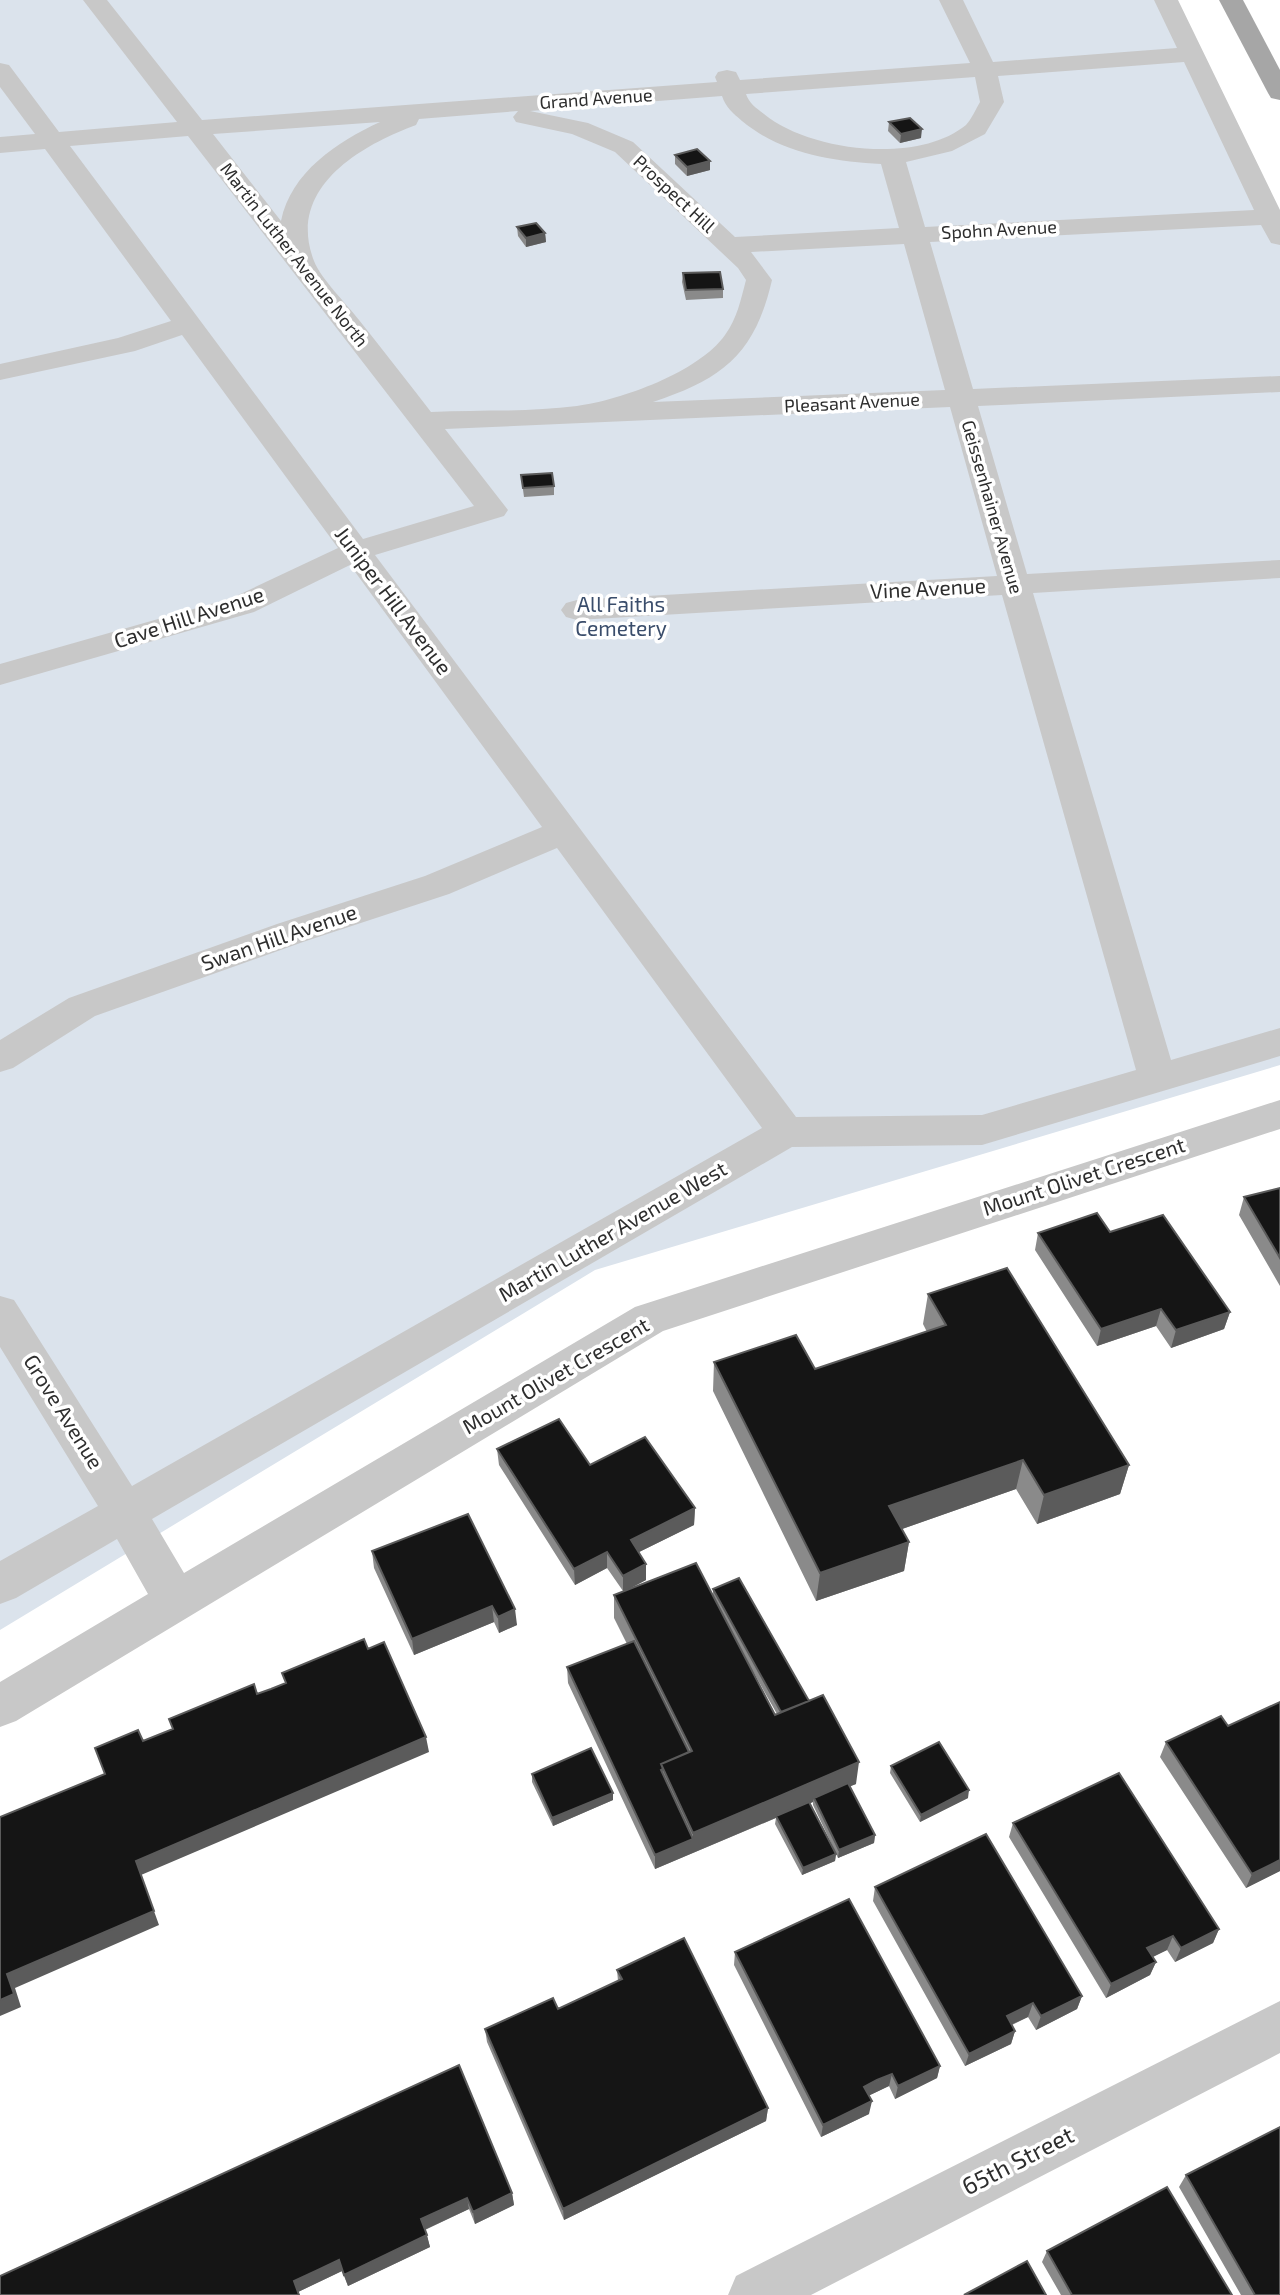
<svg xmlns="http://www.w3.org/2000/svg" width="1280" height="2295" viewBox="0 0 1280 2295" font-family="'Exo 2',sans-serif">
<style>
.green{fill:#dbe3ec}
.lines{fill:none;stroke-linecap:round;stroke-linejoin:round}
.minor{fill:#c8c8c8;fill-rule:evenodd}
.major{fill:#a6a6a6;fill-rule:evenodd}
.wall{fill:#8a8a8a;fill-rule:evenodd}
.shaded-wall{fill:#5b5b5b}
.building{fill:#151515;stroke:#5b5b5b;stroke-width:2}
.labels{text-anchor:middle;stroke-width:7;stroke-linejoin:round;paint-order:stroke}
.far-street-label{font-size:18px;fill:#2e2e2e;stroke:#fff}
.street-label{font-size:21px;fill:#2e2e2e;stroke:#fff}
.park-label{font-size:21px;fill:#3a4d6b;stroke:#fff}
.near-street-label{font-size:24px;fill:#2e2e2e;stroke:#fff}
</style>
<rect width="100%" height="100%" fill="#fff"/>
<path class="green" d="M0,0H1176L1280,214V1065L595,1270L0,1630Z"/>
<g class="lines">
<path class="minor" d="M83,0H107L202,120L717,82L715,77L718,72L727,70L736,72L740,80L970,63L939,0H963L993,62L1177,48L1154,0H1178L1280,210V245L1271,243L1261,225L930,242L973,389L1280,376V392L978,406L1027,574L1280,560V578L1033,593L1171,1060L1280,1028V1056L982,1145L792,1147L152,1519L184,1573L635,1307L1280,1100V1129L663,1331L16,1721L0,1727V1682L148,1594L117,1539L16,1598L0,1604V1561L98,1506L0,1347V1296L14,1300L132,1486L762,1128L557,848L449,894L303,942L95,1016L13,1068L0,1072V1040L69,998L277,924L425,876L542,827L350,565L254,612L0,685V664L232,598L338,548L182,335L135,351L0,380V364L118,338L171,321L45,149L0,153V137L35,134L0,87V63L9,65L59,132L177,122ZM1184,62L1254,210L925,227L906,162L952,151L985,134L1004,102L998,76ZM975,77L980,102C976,109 971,120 966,125C917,165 809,151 764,114C756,108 749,103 746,94ZM722,96C726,108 733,113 742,121C782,154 832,161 881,164L899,228L735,237L633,142L588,123L530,111ZM518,111L513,117L516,122L572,134L615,152L738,268L746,280C741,299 737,319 725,335C699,372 621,400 577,406C529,412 479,410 431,412C407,381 383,350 359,320C346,303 321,279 314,261C286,189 359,146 416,125L419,119ZM380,122C337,142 291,172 281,221L213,134ZM188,136L474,506L363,539L70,146ZM904,244L945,390L653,402C723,379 755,354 772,280L751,252ZM950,407L997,576L577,600L566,603L561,610L566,617L577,620L1002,595L1136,1070L982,1115L796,1117L375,555L504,516L508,510L445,429Z
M1280,2001V2053L811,2295H728L736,2276Z"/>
<path class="major" d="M1219,0H1243L1280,70V100L1271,98L1268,93Z"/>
</g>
<path class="wall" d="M889,122L921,138L900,143L888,131Z
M675,155L710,170L687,176L675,164Z
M517,227L545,233L546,242L526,247L518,236Z
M683,273L723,289V298L686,300L682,282Z
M521,475L554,486V495L524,497Z
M1280,1188V1286L1239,1215L1244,1197Z
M1110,1232L1230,1312L1224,1329L1171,1348L1156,1326L1097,1346L1035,1250L1038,1233Z
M928,1294L1129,1465L1120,1494L1037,1524L1016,1489L902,1529L909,1542L904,1571L816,1601L713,1391L714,1362L815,1369L927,1332L923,1324Z
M497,1449L590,1465L695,1508L694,1525L639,1552L646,1580L631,1588L713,1596V1589L856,1784L850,1786L875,1835L874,1843L838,1858L836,1854L835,1861L802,1875L775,1824L776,1818L655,1869L568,1683L567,1667L627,1644L614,1618V1595L623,1591L607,1568L575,1585L499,1465ZM733,1633L746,1659L777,1714L775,1715ZM813,1802V1805L834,1849L810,1803Z
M468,1514L517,1625L499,1633L494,1622L414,1655L374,1568L372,1551Z
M1280,1702V1871L1246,1888L1160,1757L1166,1742L1228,1726Z
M891,1766L968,1798L920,1822L890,1773Z
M532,1774L613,1800L553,1826L532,1782Z
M1013,1823L1219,1929L1213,1943L1175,1962L1167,1950L1153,1957L1156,1962L1150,1975L1106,1998L1009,1837Z
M875,1887L1082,1996L1077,2009L1036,2030L1028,2017L1012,2025L1015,2031L1011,2044L965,2066L873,1901Z
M735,1952L940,2066L937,2078L895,2099L889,2086L874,2093L869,2095V2114L821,2137L734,1965Z
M617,1970L768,2108L766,2121L564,2220L487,2042L485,2029L558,2009L618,1981Z
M459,2065L512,2193L514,2205L475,2224L469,2209L425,2230L430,2247L348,2286L342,2271L298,2292L0,2295Z
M1186,2175L1280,2295H1241L1179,2187Z
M1047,2251L1232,2295H1061L1042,2262Z"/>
<path class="shaded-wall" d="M922,129L921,138L900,143L901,134Z
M710,161V170L687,176V167Z
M545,233L546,242L526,247V238Z
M1161,1309L1156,1326L1097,1346L1101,1329Z
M1230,1312L1224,1329L1171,1348L1176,1330Z
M1023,1460L1016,1489L885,1535L889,1506Z
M1129,1465L1120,1494L1037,1524L1044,1495Z
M695,1508L694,1525L631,1556V1540Z
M909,1542L904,1571L816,1601L820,1573Z
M607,1552V1568L575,1585L574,1569Z
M646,1564V1580L623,1592V1576Z
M492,1606L494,1622L414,1655L412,1639Z
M515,1609L517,1625L499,1633L498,1617Z
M426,1737L429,1752L141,1875L159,1925L15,1988L21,2007L0,2016V2000L7,1974L136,1861Z
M859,1762L856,1784L815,1801L814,1798L813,1802L655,1869V1855L693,1839V1833Z
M969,1790L968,1798L920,1822L921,1815Z
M613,1793V1800L553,1826L552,1818Z
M875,1835L874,1843L838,1858L839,1850Z
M836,1854L835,1861L802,1875L803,1868Z
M1280,1860V1871L1246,1888L1252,1874Z
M1219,1929L1213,1943L1175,1962L1181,1948Z
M1173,1936L1167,1950L1142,1962L1147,1948Z
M1156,1962L1150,1975L1106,1998L1111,1984Z
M1082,1996L1077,2009L1036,2030L1041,2016Z
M1033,2003L1028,2017L1002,2029L1007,2016Z
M1015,2031L1011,2044L965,2066L969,2054Z
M940,2066L937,2078L895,2099L898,2086Z
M892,2074L889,2086L862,2099L864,2087Z
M872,2101L869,2114L821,2137L823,2125Z
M768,2108L766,2121L564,2220L563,2209Z
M512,2193L514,2205L475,2224L473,2212Z
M467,2198L469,2209L424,2230L421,2219Z
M427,2235L430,2247L348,2286L344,2275Z
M339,2260L342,2271L298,2292L294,2281Z"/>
<path class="building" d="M910,118L922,129L901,134L889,122Z
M697,149L710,161L687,167L675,155Z
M536,223L545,233L526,238L517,227Z
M720,272L723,289L686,290L683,273Z
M552,473L554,486L523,488L521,475Z
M1280,1188V1258L1244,1197Z
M1097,1213L1110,1232L1163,1215L1230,1312L1176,1330L1161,1309L1101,1329L1038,1233Z
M1007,1268L1129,1465L1044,1495L1023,1460L889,1506L909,1542L820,1573L714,1362L796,1335L815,1369L946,1325L928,1294Z
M559,1419L590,1465L645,1437L695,1508L631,1540L646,1564L623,1576L607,1552L574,1569L497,1449Z
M468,1514L515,1609L498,1617L492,1606L412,1639L372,1551Z
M696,1563L775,1715L823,1695L859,1762L693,1833L661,1764L692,1751L614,1595Z
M739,1578L809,1701L781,1712L713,1589Z
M364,1639L368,1649L384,1642L426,1737L136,1861L154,1911L7,1974L14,1994L0,2000V1817L105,1774L95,1748L138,1730L143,1741L173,1729L169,1719L254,1684L257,1694L271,1689L286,1683L282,1673Z
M634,1641L689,1752L661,1764L663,1769L661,1770L693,1839L655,1855L567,1667Z
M1280,1702V1860L1252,1874L1166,1742L1221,1716L1228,1726Z
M939,1742L969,1790L921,1815L891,1766Z
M591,1748L613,1793L552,1818L532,1774Z
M1119,1773L1219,1929L1181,1948L1173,1936L1147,1948L1156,1962L1111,1984L1013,1823Z
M848,1783L875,1835L839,1850L814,1798Z
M809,1802L836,1854L803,1868L776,1816Z
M986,1834L1082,1996L1041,2016L1033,2003L1007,2016L1015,2031L969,2054L875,1887Z
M849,1899L940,2066L898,2086L892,2074L877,2080L864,2087L872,2101L823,2125L735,1952Z
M684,1938L768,2108L563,2209L485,2029L553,1998L558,2009L622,1979L617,1970Z
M459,2065L512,2193L473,2212L467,2198L421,2219L427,2235L344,2275L339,2260L318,2270L294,2281L299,2295H0V2276Z
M1280,2127V2295H1255L1186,2175Z
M1167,2187L1232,2295H1072L1047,2251Z
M1027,2261L1046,2295H964Z"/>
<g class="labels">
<g class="far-street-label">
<text transform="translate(596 99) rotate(-4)" y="6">Grand Avenue</text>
<text transform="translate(674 194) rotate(43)" y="6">Prospect Hill</text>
<text transform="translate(999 230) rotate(-3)" y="6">Spohn Avenue</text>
<text transform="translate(294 255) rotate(52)" y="6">Martin Luther Avenue North</text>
<text transform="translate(852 403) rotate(-3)" y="6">Pleasant Avenue</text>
<text transform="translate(992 507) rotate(74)" y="6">Geissenhainer Avenue</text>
</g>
<g class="street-label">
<text transform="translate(928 589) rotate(-3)" y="7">Vine Avenue</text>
<text transform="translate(393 601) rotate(53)" y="7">Juniper Hill Avenue</text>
<text transform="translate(189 618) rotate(-18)" y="7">Cave Hill Avenue</text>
<text transform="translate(279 938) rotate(-19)" y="7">Swan Hill Avenue</text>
<text transform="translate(1084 1177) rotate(-18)" y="7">Mount Olivet Crescent</text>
<text transform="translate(613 1232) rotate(-30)" y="7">Martin Luther Avenue West</text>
<text transform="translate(556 1376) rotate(-30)" y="7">Mount Olivet Crescent</text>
<text transform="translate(63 1412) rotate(58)" y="7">Grove Avenue</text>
</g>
<g class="park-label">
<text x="621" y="612">All Faiths<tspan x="621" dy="24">Cemetery</tspan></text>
</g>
<g class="near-street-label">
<text transform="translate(1018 2161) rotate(-27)" y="8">65th Street</text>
</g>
</g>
</svg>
